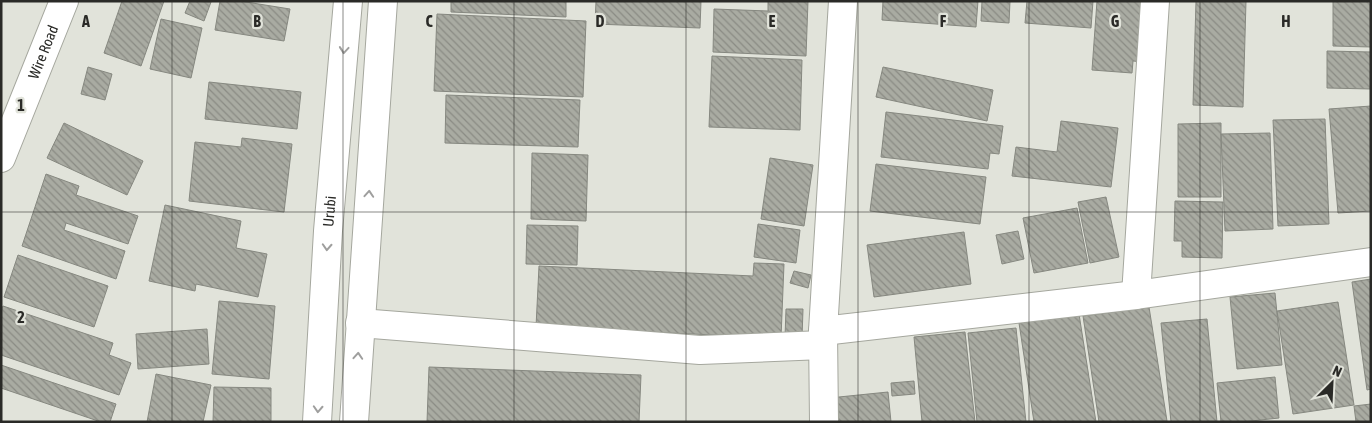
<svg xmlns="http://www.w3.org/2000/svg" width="1372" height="423" viewBox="0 0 1372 423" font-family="'Asap Condensed',sans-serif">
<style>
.building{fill:url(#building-back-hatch);stroke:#868880}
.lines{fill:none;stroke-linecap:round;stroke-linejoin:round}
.minor-casing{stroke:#a5a79e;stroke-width:30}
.highway-casing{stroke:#a5a79e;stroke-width:30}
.minor{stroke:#fff;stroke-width:28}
.highway{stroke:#fff;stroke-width:28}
.oneway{stroke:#9f9f9e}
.grid{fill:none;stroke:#2a2a27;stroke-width:1;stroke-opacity:0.55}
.labels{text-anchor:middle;stroke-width:4.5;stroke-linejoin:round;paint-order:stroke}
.street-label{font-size:15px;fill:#2a2a27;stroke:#e1e3da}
.grid-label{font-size:16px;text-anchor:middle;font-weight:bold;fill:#2a2a27;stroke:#e1e3da;stroke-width:4.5;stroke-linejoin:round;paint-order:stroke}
</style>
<defs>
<pattern id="building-back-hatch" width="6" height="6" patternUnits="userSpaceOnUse" patternTransform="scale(1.25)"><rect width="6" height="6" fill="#a9aba2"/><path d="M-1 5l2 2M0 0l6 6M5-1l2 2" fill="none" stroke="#8a8b84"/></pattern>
</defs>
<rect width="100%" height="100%" fill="#e1e3da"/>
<path class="building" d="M122,1H164L141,66L104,53Z
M190,1L211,2L204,21L185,13Z
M220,1H240L290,9L284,41L215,30Z
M451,1H566V17L451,12Z
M596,1H701L700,28L595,24Z
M768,1H808L806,56L713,52L714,9L768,11Z
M883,1H978L976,27L882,20Z
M982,1H1010L1009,23L981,21Z
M1027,1H1093L1091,28L1025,23Z
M1097,1H1142L1144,62L1133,61L1132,73L1092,70Z
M1196,1H1246L1243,107L1193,105Z
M1333,1H1371V47L1333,46Z
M437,14L586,21L583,97L434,91Z
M161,19L202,28L191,78L150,69Z
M1327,51L1371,52V89L1327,88Z
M712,56L802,60L800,130L709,127Z
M88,67L112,74L105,100L81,94Z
M883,67L993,90L987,121L876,97Z
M209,82L301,92L297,129L205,119Z
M446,95L580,100L578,147L445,143Z
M1371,106V211L1338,213L1329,109Z
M886,112L1003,126L999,154L990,153L988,169L881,157Z
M1325,119L1329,224L1278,226L1273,120Z
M1061,121L1118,128L1111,187L1012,176L1016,147L1057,152Z
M64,123L143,161L127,195L47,158Z
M1221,123V197H1178V124Z
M1270,133L1273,229L1225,231L1221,134Z
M242,138L292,144L284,212L189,201L195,142L241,147Z
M532,153L588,155L586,221L531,219Z
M770,158L813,165L804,226L761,219Z
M876,164L986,177L980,224L870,211Z
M46,174L79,186L76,195L138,216L128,244L66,223L64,230L125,251L116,279L22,246Z
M1106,197L1119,257L1090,263L1078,202Z
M1175,201L1223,202L1222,258L1182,257V241H1174Z
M165,205L241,221L236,248L267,254L258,297L196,284L195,291L149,281Z
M1077,208L1088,263L1034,273L1023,218Z
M758,224L800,230L796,263L754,257Z
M527,225L578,226L577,265L526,264Z
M1018,231L1024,259L1002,264L996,235Z
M964,232L971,284L874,297L867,245Z
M18,255L108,286L94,327L4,297Z
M754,263L784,264L781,338L536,327L539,266L753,276Z
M794,271L811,275L808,288L790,283Z
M1371,279V389L1367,390L1352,282Z
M1275,293L1282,365L1237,369L1230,297Z
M219,301L275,306L269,379L212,374Z
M1338,302L1354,405L1293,414L1277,311Z
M3,306L113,343L109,355L131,363L119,395L1,355V310Z
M1149,307L1167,421L1099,422L1083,316Z
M786,309H803L802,338L785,337Z
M1079,314L1096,422H1034L1019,323Z
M1207,319L1217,422H1171L1161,323Z
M1016,328L1026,422H977L968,333Z
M207,329L209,364L138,369L136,334Z
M965,332L975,422H922L914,337Z
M1,365L116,404L110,422H101L1,388Z
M429,367L641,375L639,422H427Z
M156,374L211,385L203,422H147Z
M1275,377L1279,418L1242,422H1221L1217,383Z
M914,381L915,394L892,396L891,383Z
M214,387L271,388V422H213Z
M888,392L891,422H831L829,398Z
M1371,404V422H1356L1354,406Z"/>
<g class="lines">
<defs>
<g id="minor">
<path id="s1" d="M1,158L64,1"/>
<path d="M1136,295L1155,1"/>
<path d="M360,323L700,350L823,345"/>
<path d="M823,331L1136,295L1371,262"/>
<path d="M824,422L823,331L843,1"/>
</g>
<g id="highway">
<path id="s2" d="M317,422L328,231L348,1"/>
<path d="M354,422L383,1"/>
</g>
</defs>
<use href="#minor" class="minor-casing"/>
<use href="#highway" class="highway-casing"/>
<use href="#minor" class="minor"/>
<use href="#highway" class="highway"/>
</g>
<defs><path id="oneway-chevron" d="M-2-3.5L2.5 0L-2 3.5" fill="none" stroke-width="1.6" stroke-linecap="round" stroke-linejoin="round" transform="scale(1.25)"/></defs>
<g class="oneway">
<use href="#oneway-chevron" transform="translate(344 50) rotate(95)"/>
<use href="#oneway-chevron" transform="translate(369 194) rotate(-86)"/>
<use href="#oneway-chevron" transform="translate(327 247) rotate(93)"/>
<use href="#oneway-chevron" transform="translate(358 356) rotate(-86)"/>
<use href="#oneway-chevron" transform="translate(318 409) rotate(93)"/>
</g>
<path class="grid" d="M172,1V422M343,1V422M514,1V422M686,1V422M858,1V422M1029,1V422M1200,1V422M1,212H1371"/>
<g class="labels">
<g class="street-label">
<text dy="5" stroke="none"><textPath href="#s1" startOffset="114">Wire Road</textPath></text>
<text dy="5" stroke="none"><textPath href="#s2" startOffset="211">Urubi</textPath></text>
</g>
</g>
<g class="grid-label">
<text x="86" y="27">A</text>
<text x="257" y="27">B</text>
<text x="429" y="27">C</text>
<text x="600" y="27">D</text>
<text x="772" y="27">E</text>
<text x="943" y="27">F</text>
<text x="1115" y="27">G</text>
<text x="1286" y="27">H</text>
<text x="21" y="111">1</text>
<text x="21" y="323">2</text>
</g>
<rect width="1372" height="423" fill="none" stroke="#2a2a27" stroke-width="5"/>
<g transform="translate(1332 383) rotate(24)" stroke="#e1e3da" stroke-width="4" paint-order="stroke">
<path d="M0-4L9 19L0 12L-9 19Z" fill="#2a2a27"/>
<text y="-8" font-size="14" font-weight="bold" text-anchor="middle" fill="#2a2a27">N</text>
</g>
</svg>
